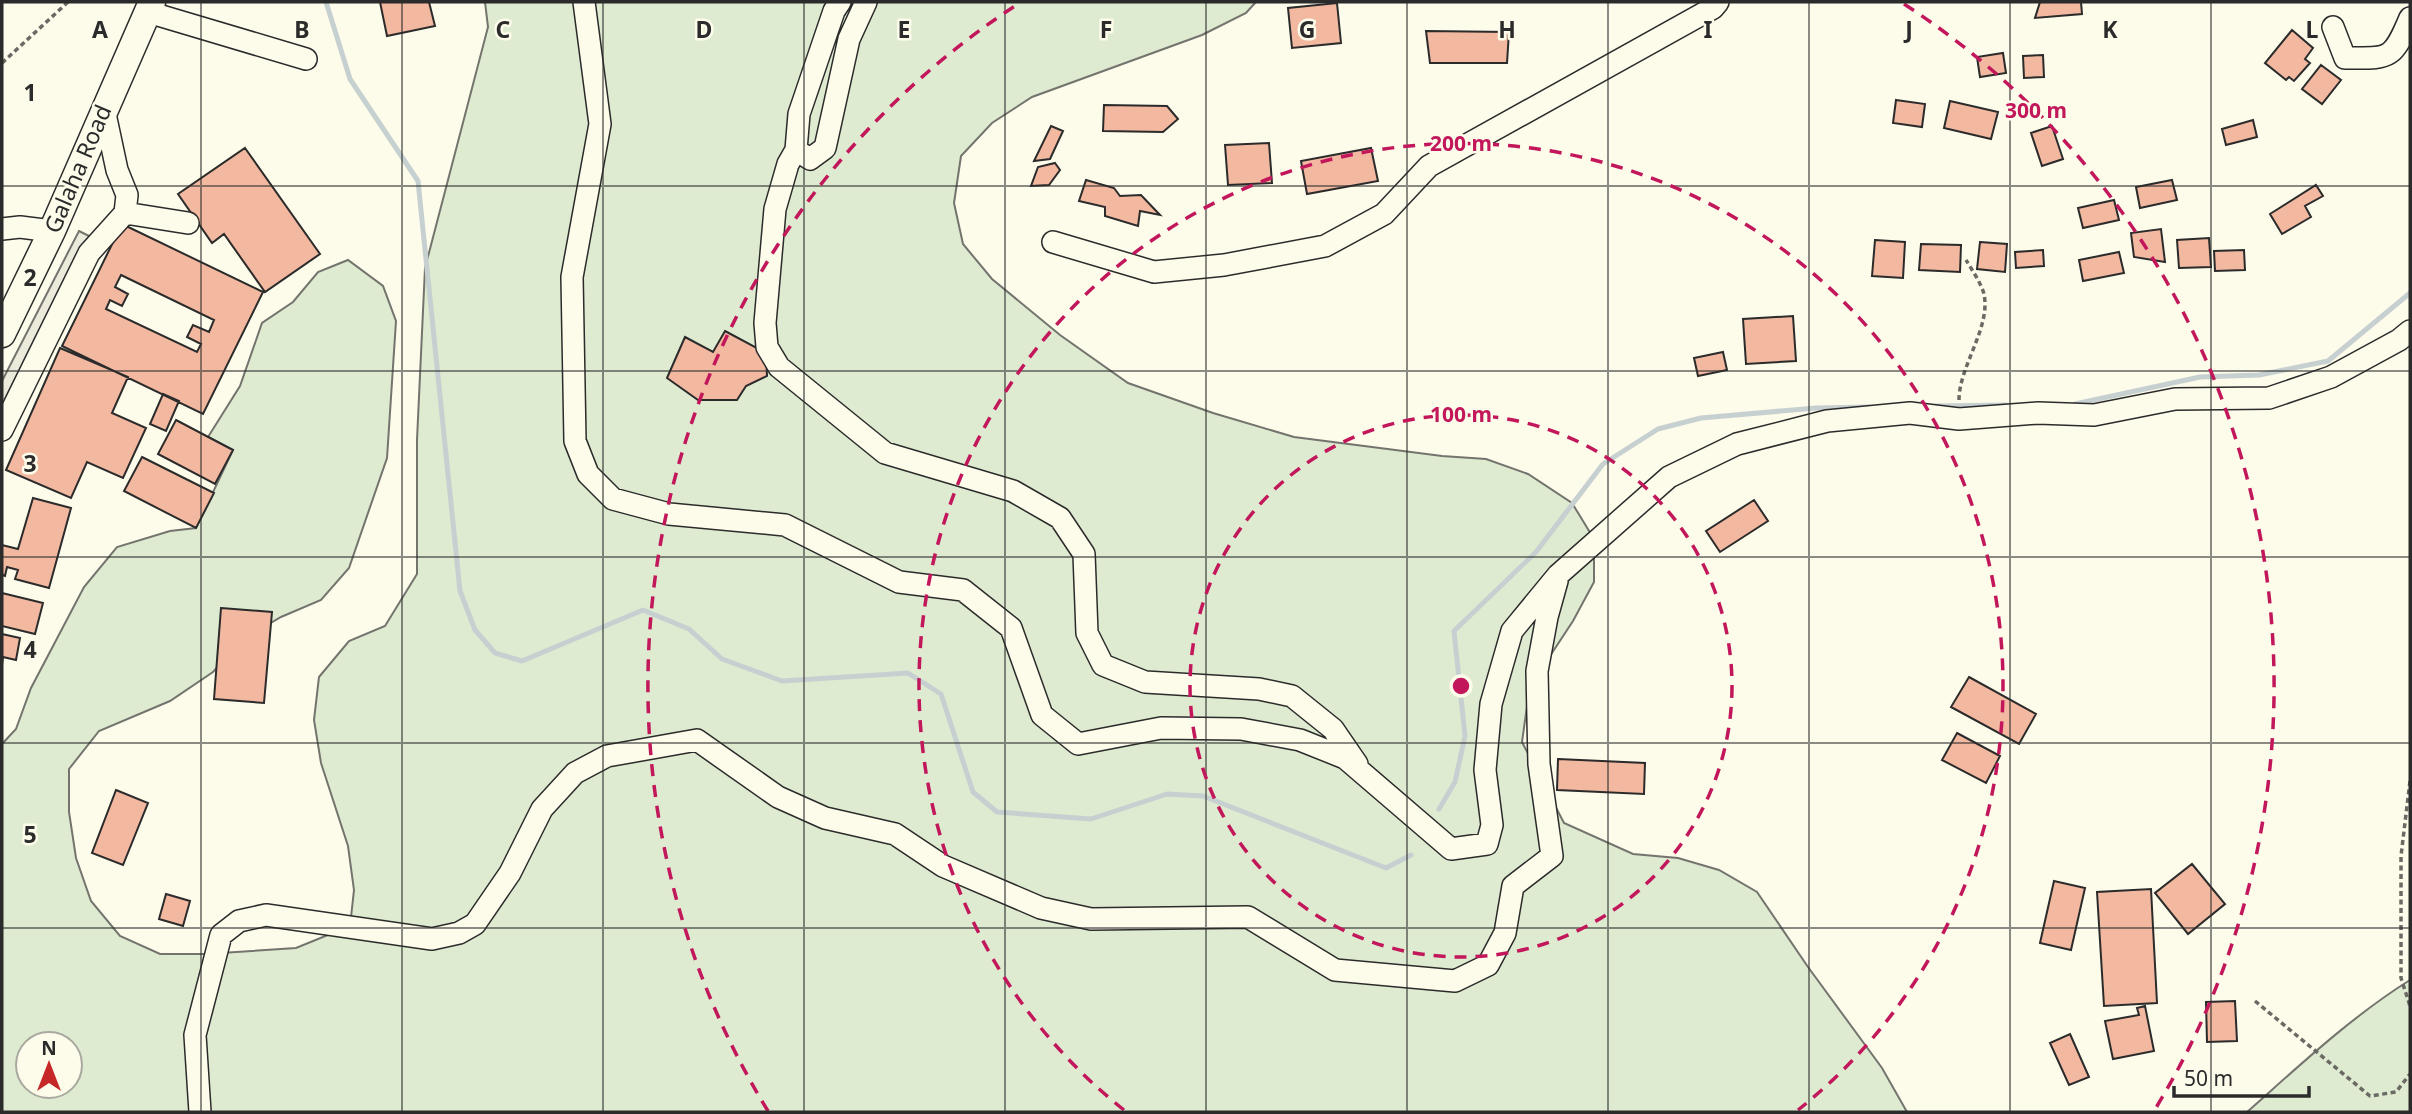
<svg xmlns="http://www.w3.org/2000/svg" width="2412" height="1114" viewBox="0 0 2412 1114" font-family="'Noto Sans',sans-serif">
<style>
.green{fill:#deebd1;stroke:#74746e;stroke-width:2;fill-rule:evenodd}
.parking{fill:#eceadb;stroke:#74746e;stroke-width:2}
.lines{fill:none;stroke-linecap:round;stroke-linejoin:round}
.stream{stroke:#c7d0d0;stroke-width:5}
.building{fill:#f2b8a0;stroke:#2b2b2b;stroke-width:2;fill-rule:evenodd}
.minor-casing{stroke:#2b2b2b;stroke-width:24}
.major-casing{stroke:#2b2b2b;stroke-width:29}
.path{stroke:#6a6964;stroke-width:3.5;stroke-dasharray:5 3.5;stroke-linecap:butt}
.minor{stroke:#fdfbea;stroke-width:21}
.major{stroke:#fdfbea;stroke-width:26}
.grid{fill:none;stroke:#2b2b2b;stroke-width:2;stroke-opacity:0.55}
.ring{fill:none;stroke:#c2185b;stroke-width:3.5;stroke-dasharray:12 9}
.labels{text-anchor:middle;stroke-width:5;stroke-linejoin:round;paint-order:stroke}
.street-label{font-size:23px;fill:#2b2b2b;stroke:#fdfbea}
.grid-label{font-size:23px;text-anchor:middle;font-weight:bold;fill:#2b2b2b;stroke:#fdfbea;stroke-width:5;stroke-linejoin:round;paint-order:stroke}
.centre{fill:#c2185b;stroke:#fdfbea;stroke-width:3.5}
.ring-label{font-size:21px;text-anchor:middle;font-weight:bold;fill:#c2185b;stroke:#fdfbea;stroke-width:5;stroke-linejoin:round;paint-order:stroke}
</style>
<rect width="100%" height="100%" fill="#fdfbea"/>
<path class="green" d="M485,2H1256L1246,13L1202,35L1032,97L992,123L961,156L954,203L963,244L992,279L1060,335L1128,383L1213,413L1294,437L1442,456L1486,459L1528,474L1572,503L1594,539V582L1573,621L1548,659L1528,699L1522,742L1564,823L1633,854L1678,858L1719,870L1757,892L1808,967L1882,1068L1907,1112H2V744L16,729L31,688L84,587L117,547L170,531L196,528L233,450L208,437L240,386L262,323L293,302L318,272L348,260L383,286L396,321L387,458L349,568L321,600L281,617L242,640L213,672L170,701L99,731L69,769V812L76,858L91,901L120,936L160,954H205L296,948L350,926L354,890L348,846L321,763L314,720L319,677L349,641L385,626L417,574V440L425,268L488,27ZM28,1044H70V1086H28Z
M2410,980V1112H2247C2299,1066 2351,1017 2410,980Z"/>
<path class="parking" d="M79,231L89,236L2,406V381Z"/>
<g class="lines">
<path class="stream" d="M326,2L350,79L418,181L460,591L475,630L495,653L522,661L643,610L689,629L722,659L782,681L908,673L941,694L973,792L997,812L1091,819L1167,794L1203,796L1386,868L1411,855
M2075,404L2200,377L2259,375L2328,361L2410,293
M1935,406L2006,405
M1439,809L1455,782L1465,736L1454,631L1536,552L1603,464L1658,429L1701,418L1816,408L1869,407"/>
</g>
<path class="building" d="M380,2H429L435,26L387,36Z
M2040,2H2081L2082,14L2035,18Z
M1337,3L1341,43L1292,48L1288,8Z
M2292,30L2313,48L2305,59L2310,63L2294,81L2289,77L2286,80L2265,63Z
M1426,31L1509,32L1507,63H1430Z
M2003,53L2006,73L1980,77L1977,57Z
M2043,55L2044,77L2024,78L2023,56Z
M2321,65L2341,80L2322,104L2302,89Z
M1896,100L1925,104L1922,127L1893,123Z
M1950,101L1998,112L1991,139L1944,128Z
M1104,105L1167,106L1178,119L1163,132L1103,131Z
M2253,120L2257,137L2226,145L2222,129Z
M1051,126L1063,131L1050,159L1034,161Z
M2052,126L2063,159L2042,166L2031,133Z
M1269,143L1272,183L1228,185L1225,145Z
M245,148L320,254L265,292L224,234L212,243L178,194Z
M1371,148L1378,181L1307,194L1301,161Z
M1055,163L1060,170L1049,185L1031,186L1038,167Z
M1086,180L1114,188L1120,196L1141,195L1160,215L1140,211L1138,226L1105,216V207L1079,201Z
M2172,180L2177,200L2140,208L2136,187Z
M2316,185L2323,196L2305,206L2311,217L2282,234L2270,214Z
M2114,200L2119,220L2083,228L2078,208Z
M122,224L263,292L203,414L62,346ZM121,275L214,320L209,332L193,325L187,337L201,344L197,352L106,309L110,300L122,306L128,294L115,287Z
M2161,229L2165,262L2134,257L2131,233Z
M2209,238L2211,267L2179,268L2177,240Z
M1875,240L1905,242L1903,278L1872,276Z
M1980,242L2007,244L2005,272L1977,269Z
M1921,244L1961,245L1960,272L1919,270Z
M2043,250L2044,266L2016,268L2015,252Z
M2244,250L2245,270L2215,271L2214,251Z
M2119,252L2124,273L2083,281L2079,260Z
M1793,316L1796,361L1746,364L1743,319Z
M725,331L766,353L767,376L746,386L737,400H698L667,378L685,337L713,352Z
M60,348L128,377L112,413L146,428L123,478L87,462L71,498L6,470Z
M1723,352L1727,370L1698,376L1694,358Z
M163,394L179,401L166,431L150,424Z
M176,420L233,450L215,484L158,454Z
M142,457L214,493L196,528L124,491Z
M33,498L71,508L49,588L15,579L18,570L7,567L5,576L2,575V545L18,549Z
M1754,500L1768,521L1720,552L1706,531Z
M2,593L43,603L35,634L2,626Z
M221,608L272,612L264,703L214,699Z
M2,634L20,638L16,660L3,657L2,664Z
M1969,677L2036,714L2019,744L1951,707Z
M1957,733L2000,756L1986,783L1942,760Z
M1558,759L1645,763L1644,794L1557,790Z
M116,790L148,803L123,865L92,853Z
M2192,864L2225,904L2188,934L2155,893Z
M2054,881L2085,888L2071,950L2040,943Z
M2151,889L2157,1003L2104,1006L2097,892Z
M166,894L190,901L183,926L159,919Z
M2235,1001L2237,1041L2207,1042L2206,1002Z
M2145,1006L2154,1051L2113,1059L2105,1021L2139,1015L2137,1008Z
M2070,1034L2089,1077L2069,1085L2050,1043Z"/>
<g class="lines">
<defs>
<path id="minor" d="M584,2L600,124L572,277L575,441L588,474L613,499L669,514L785,525L899,582L963,590L1011,628L1042,715L1078,744L1161,728L1241,729L1300,740L1345,758L1451,849L1487,844L1492,825L1485,770L1491,704L1512,631L1558,575L1669,477L1737,444L1827,421L1910,413L1959,419L2038,413L2094,415L2175,399L2269,398L2331,377L2399,340L2410,331
M840,2L834,11L799,114L796,150L810,159L825,148L849,39L866,2
M148,12L306,59
M2333,27L2345,58C2390,58 2392,61 2410,18
M796,150L788,164L775,209L765,323L767,347L779,367L885,453L1013,491L1060,518L1084,554L1087,633L1103,665L1145,682L1259,689L1292,696L1333,729L1357,764
M125,213L188,223
M2,229L20,227L52,231
M1053,242L1154,272L1224,265L1325,246L1384,214L1429,166L1713,8L1718,2
M2,430L89,253L125,213L127,195L117,170L104,109
M200,1112L195,1035L221,935L239,921L266,915L432,939L459,933L475,924L510,873L542,809L575,773L607,756L697,740L778,797L825,818L895,834L943,866L1041,908L1091,919L1248,917L1335,970L1455,981L1488,965L1505,933L1513,886L1552,856L1539,764L1537,671L1547,617L1557,581"/>
<path id="major" d="M2,334L52,231L152,2"/>
</defs>
<use href="#minor" class="minor-casing"/>
<use href="#major" class="major-casing"/>
<path class="path" d="M2,63L68,2
M1959,400C1959,366 1991,328 1984,294C1981,283 1972,270 1966,260
M2410,781L2401,856V978L2410,1006
M2255,1001L2370,1096L2396,1092L2410,1074"/>
<use href="#minor" class="minor"/>
<use href="#major" class="major"/>
</g>
<path class="grid" d="M201,2V1112M402,2V1112M603,2V1112M804,2V1112M1005,2V1112M1206,2V1112M1407,2V1112M1608,2V1112M1809,2V1112M2010,2V1112M2211,2V1112M2,186H2410M2,371H2410M2,557H2410M2,743H2410M2,928H2410"/>
<g class="ring">
<circle cx="1461" cy="686" r="271"/>
<path d="M1124 1110A542 542 0 1 1 1798 1110"/>
<path d="M768 1111A813 813 0 0 1 1018 4M1904 4A813 813 0 0 1 2154 1111"/>
</g>
<g class="labels">
<g class="street-label">
<text transform="translate(78 169) rotate(-67)" y="8">Galaha Road</text>
</g>
</g>
<g class="grid-label">
<text x="100" y="38">A</text>
<text x="302" y="38">B</text>
<text x="503" y="38">C</text>
<text x="704" y="38">D</text>
<text x="904" y="38">E</text>
<text x="1106" y="38">F</text>
<text x="1307" y="38">G</text>
<text x="1507" y="38">H</text>
<text x="1708" y="38">I</text>
<text x="1909" y="38">J</text>
<text x="2110" y="38">K</text>
<text x="2312" y="38">L</text>
<text x="30" y="101">1</text>
<text x="30" y="286">2</text>
<text x="30" y="472">3</text>
<text x="30" y="658">4</text>
<text x="30" y="843">5</text>
</g>
<circle cx="1461" cy="686" r="10" class="centre"/>
<g class="ring-label">
<text x="2036" y="118">300 m</text>
<text x="1461" y="151">200 m</text>
<text x="1461" y="422">100 m</text>
</g>
<rect width="2412" height="1114" fill="none" stroke="#2b2b2b" stroke-width="7"/>
<g transform="translate(49 1065)"><circle r="33" fill="#fdfbea" stroke="#a9a89e" stroke-width="2"/>
<path d="M0-5L12 26L0 18L-12 26Z" fill="#c62828"/>
<text y="-10" font-size="19" font-weight="bold" text-anchor="middle" fill="#2b2b2b">N</text>
</g>
<path d="M2174 1086v10h135v-10" fill="none" stroke="#2b2b2b" stroke-width="3.5"/>
<text x="2184" y="1086" font-size="21" fill="#2b2b2b" stroke="#fdfbea" stroke-width="5" paint-order="stroke">50 m</text>
</svg>
